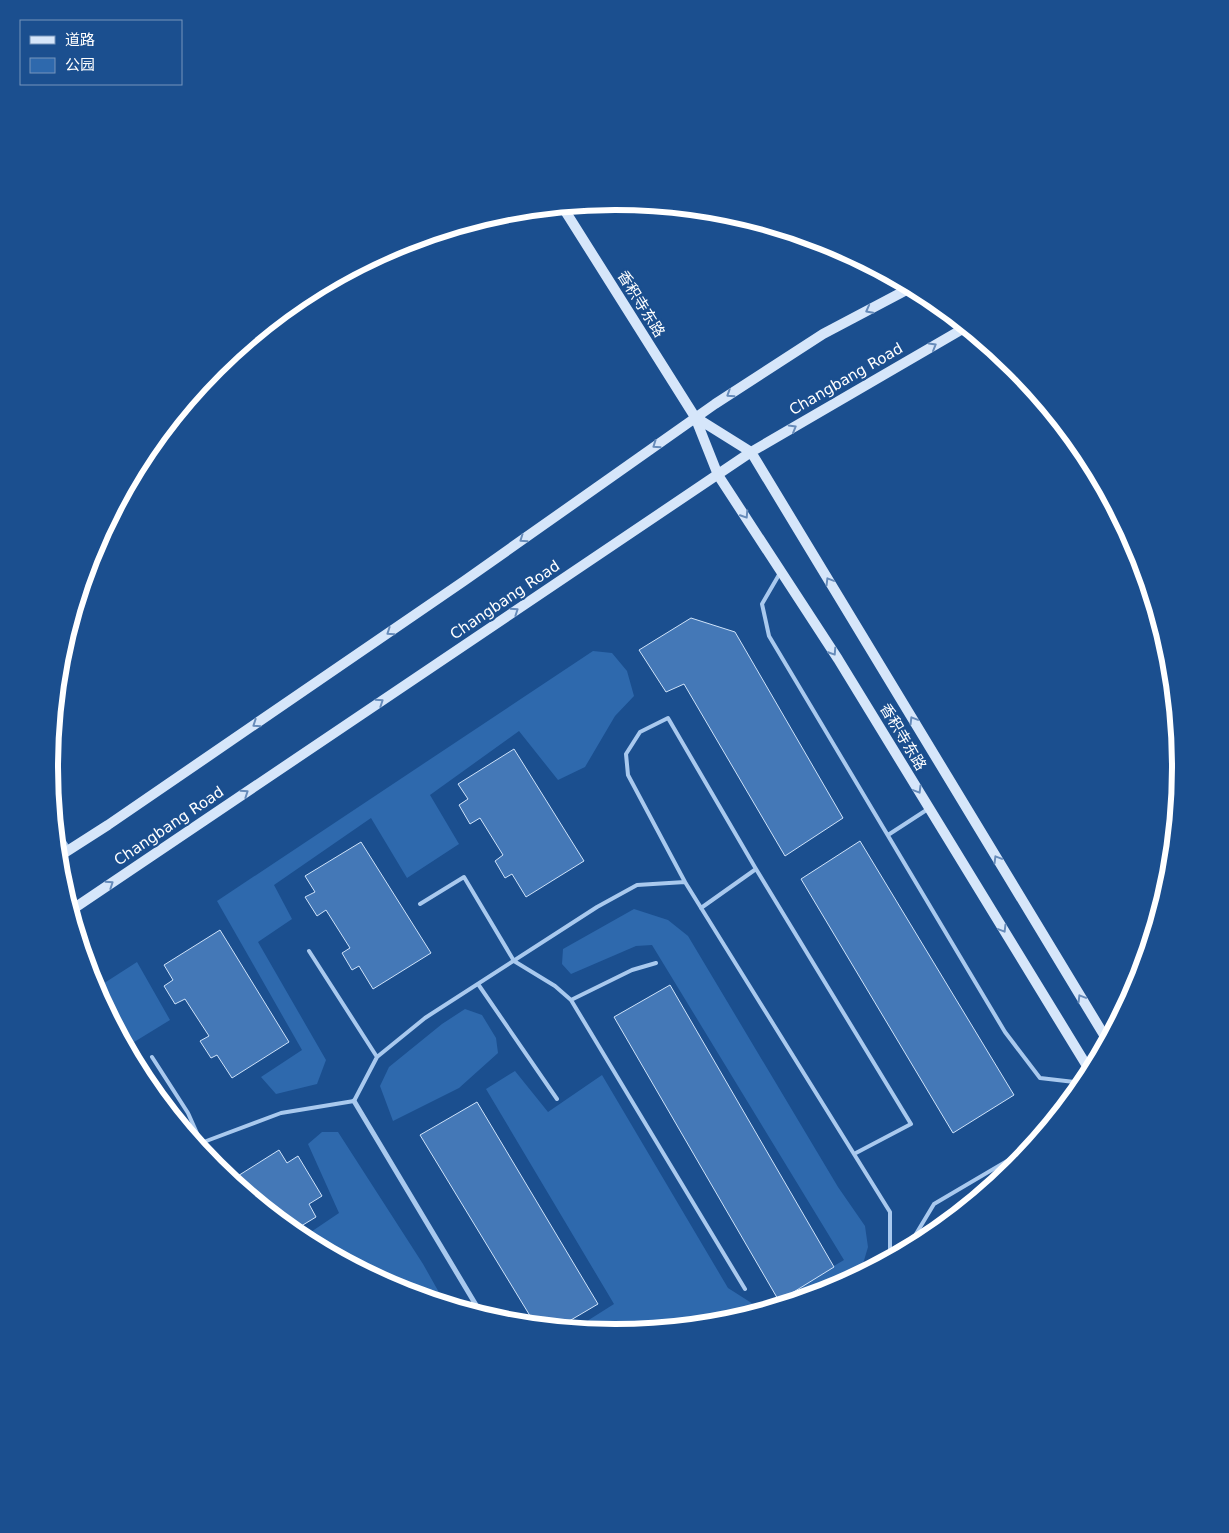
<svg xmlns="http://www.w3.org/2000/svg" width="1229" height="1533" viewBox="0 0 1229 1533" font-family="'DejaVu Sans','Noto Sans SC',sans-serif">
<style>
.green{fill:#2e69ad}
.building{fill:#4478b7;stroke:#cfe3fa}
.lines{fill:none;stroke-linecap:round;stroke-linejoin:round}
.lane{stroke:#a9c9ee;stroke-width:4}
.street{stroke:#a9c9ee;stroke-width:5}
.secondary{stroke:#d6e6fa;stroke-width:10}
.oneway{stroke:#668bba}
.labels{text-anchor:middle;stroke-width:4.5;stroke-linejoin:round;paint-order:stroke}
.street-label{font-size:15px;fill:#fff;stroke:#1b4f8f}
.rim{fill:none;stroke:#fff;stroke-width:6}
</style>
<rect width="100%" height="100%" fill="#1b4f8f"/>
<path class="green" d="M593,651L612,653L627,671L634,696L615,716L585,767L558,780L519,731L430,795L459,844L407,878L371,818L274,885L292,919L258,942L326,1060L317,1084L276,1094L261,1077L302,1050L217,901Z
M634,909L668,920L688,936L838,1187L865,1226L868,1247L860,1274L831,1289L725,1321L614,1332L576,1328L614,1304L486,1089L515,1071L548,1112L602,1075L728,1288L761,1309L844,1260L652,945L636,946L571,974L562,964L563,949Z
M137,962L170,1020L126,1047L95,989Z
M465,1009L482,1015L496,1038L498,1053L459,1088L393,1121L380,1086L389,1067L442,1024Z
M322,1132H338L423,1264L445,1303L398,1289L302,1238L339,1213L308,1144Z"/>
<path class="building" d="M691,618L735,632L843,818L785,856L684,684L666,692L639,650Z
M514,749L584,861L526,897L512,874L505,878L495,861L503,855L480,818L470,824L459,805L468,799L458,784Z
M860,841L1014,1095L953,1133L801,879Z
M361,842L431,953L373,989L359,966L352,970L342,953L350,948L326,910L317,916L305,897L315,892L305,876Z
M220,930L289,1042L232,1078L217,1055L211,1058L200,1041L209,1036L185,999L175,1004L164,986L173,980L164,965Z
M670,985L834,1267L779,1301L614,1017Z
M477,1102L598,1304L559,1327L535,1324L420,1135Z
M279,1150L287,1163L298,1156L322,1196L309,1204L316,1217L293,1231L237,1185L233,1179Z
M963,1209L935,1232L933,1228Z"/>
<g class="lines">
<path class="lane" d="M780,573L762,604L769,636L1005,1032L1040,1078L1083,1083
M888,835L928,809
M685,882L628,775L626,754L640,732L668,718L756,869L911,1124L854,1154
M420,904L464,877L514,961L555,986L571,1000L745,1289
M701,908L756,869
M309,951L377,1057
M478,984L557,1099
M571,1000L632,970L656,963
M152,1057L188,1113L208,1158
M201,1143L281,1113L354,1101L377,1057L425,1018L597,907L637,885L685,882L890,1212V1252L888,1259
M914,1245L916,1234L934,1204L1029,1148"/>
<path class="street" d="M55,828L69,850
M354,1101L482,1315"/>
<path class="secondary" d="M562,206L695,417L718,475L838,659L1090,1071
M695,417L751,452L1107,1040
M58,857L108,825L464,581L715,404L823,334L912,287
M70,911L751,452L966,327"/>
</g>
<defs><path id="oneway-chevron" d="M-2-3.5L2.5 0L-2 3.5" fill="none" stroke-width="1.6" stroke-linecap="round" stroke-linejoin="round" transform="scale(1.25)"/></defs>
<g class="oneway">
<use href="#oneway-chevron" transform="translate(869 310) rotate(152)"/>
<use href="#oneway-chevron" transform="translate(933 346) rotate(-30)"/>
<use href="#oneway-chevron" transform="translate(730 394) rotate(147)"/>
<use href="#oneway-chevron" transform="translate(793 428) rotate(-30)"/>
<use href="#oneway-chevron" transform="translate(656 445) rotate(145)"/>
<use href="#oneway-chevron" transform="translate(745 515) rotate(57)"/>
<use href="#oneway-chevron" transform="translate(523 539) rotate(145)"/>
<use href="#oneway-chevron" transform="translate(829 581) rotate(-121)"/>
<use href="#oneway-chevron" transform="translate(515 611) rotate(-34)"/>
<use href="#oneway-chevron" transform="translate(390 632) rotate(146)"/>
<use href="#oneway-chevron" transform="translate(833 652) rotate(57)"/>
<use href="#oneway-chevron" transform="translate(380 702) rotate(-34)"/>
<use href="#oneway-chevron" transform="translate(913 720) rotate(-121)"/>
<use href="#oneway-chevron" transform="translate(256 724) rotate(146)"/>
<use href="#oneway-chevron" transform="translate(918 790) rotate(59)"/>
<use href="#oneway-chevron" transform="translate(245 793) rotate(-34)"/>
<use href="#oneway-chevron" transform="translate(997 859) rotate(-121)"/>
<use href="#oneway-chevron" transform="translate(110 884) rotate(-34)"/>
<use href="#oneway-chevron" transform="translate(1003 929) rotate(59)"/>
<use href="#oneway-chevron" transform="translate(1081 998) rotate(-121)"/>
</g>
<g class="labels">
<g class="street-label">
<text transform="translate(641 304) rotate(58)" y="5">香积寺东路</text>
<text transform="translate(846 379) rotate(-30)" y="5">Changbang Road</text>
<text transform="translate(505 600) rotate(-34)" y="5">Changbang Road</text>
<text transform="translate(903 737) rotate(59)" y="5">香积寺东路</text>
<text transform="translate(169 826) rotate(-34)" y="5">Changbang Road</text>
</g>
</g>
<path d="M0 0H1229V1533H0ZM58 767a557 557 0 1 1 1114 0a557 557 0 1 1-1114 0Z" fill="#1b4f8f" fill-rule="evenodd"/>
<path class="rim" d="M58 767a557 557 0 1 1 1114 0a557 557 0 1 1-1114 0Z"/>
<rect x="20" y="20" width="162" height="65" fill="#1b4f8f" stroke="#7695bc"/>
<rect x="30" y="36" width="25" height="8" fill="#d6e6fa" stroke="#7695bc"/>
<text x="65" y="45" font-size="15" fill="#ffffff">道路</text>
<rect x="30" y="58" width="25" height="15" fill="#2e69ad" stroke="#7695bc"/>
<text x="65" y="70" font-size="15" fill="#ffffff">公园</text>
</svg>
